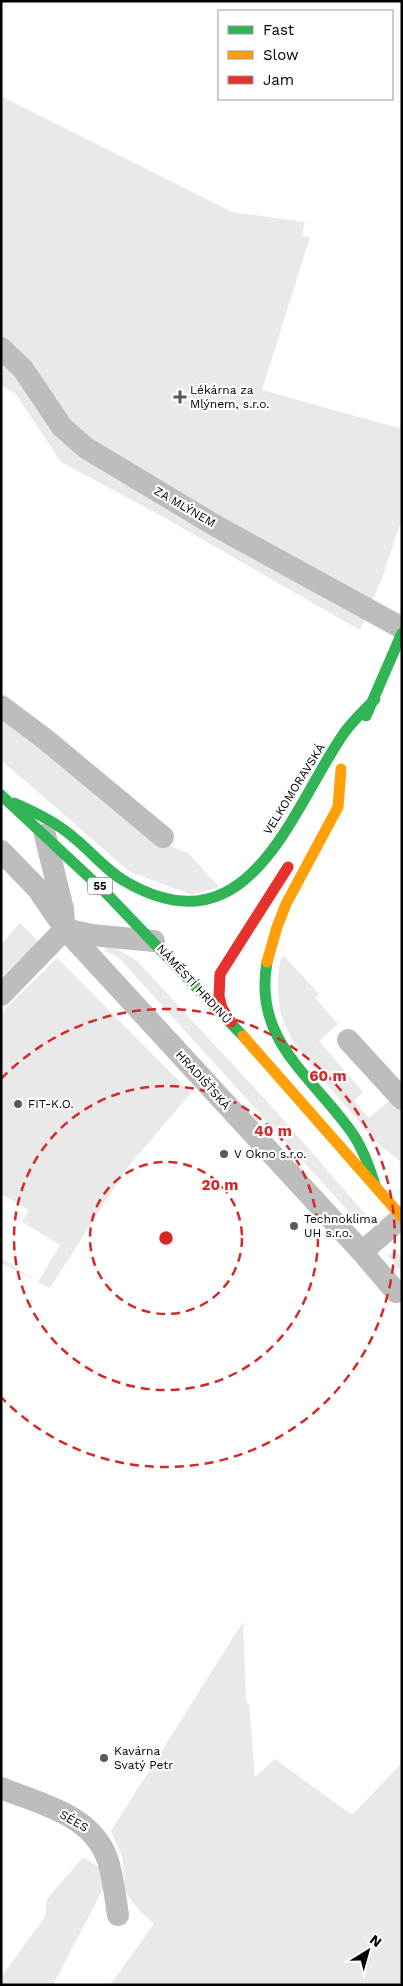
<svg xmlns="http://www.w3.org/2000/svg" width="403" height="1986" viewBox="0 0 403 1986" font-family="'Work Sans',sans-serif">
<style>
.green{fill:#e9e9e9}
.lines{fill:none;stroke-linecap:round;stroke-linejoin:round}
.street{stroke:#bdbdbd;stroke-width:22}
.fast{stroke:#30b455;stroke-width:11}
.slow{stroke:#ff9f0a;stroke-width:11}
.jam{stroke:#e5322d;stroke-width:11}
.ring{fill:none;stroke:#d62828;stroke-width:2.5;stroke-dasharray:9 6}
.poi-dot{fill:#595959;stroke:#fff;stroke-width:2}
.labels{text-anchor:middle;stroke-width:4.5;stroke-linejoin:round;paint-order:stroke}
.shield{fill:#fff;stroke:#4c4c4c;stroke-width:1}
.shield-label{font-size:11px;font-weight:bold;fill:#000}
.poi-label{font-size:12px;fill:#000;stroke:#fff;text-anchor:start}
.street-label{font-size:12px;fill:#000;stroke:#fff}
.centre{fill:#d62828;stroke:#fff;stroke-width:2.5}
.ring-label{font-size:15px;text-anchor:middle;font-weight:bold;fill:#d62828;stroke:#fff;stroke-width:4.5;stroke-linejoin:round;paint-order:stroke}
</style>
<rect width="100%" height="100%" fill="#fff"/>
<path class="green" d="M1,96L232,212L305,222L302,236L310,237L262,390L402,429V518L382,578L360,630L156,513L61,462L15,393L1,386Z
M1,713L149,837L188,853L219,887L192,895L130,872L1,760Z
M20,923L39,942L1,977V945Z
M105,946L116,948L137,961L274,1109L367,1216L365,1222L359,1223L119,958L105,951Z
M284,956L319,994L315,998L338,1024L319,1041L363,1092L354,1101L369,1118L389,1101L394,1102L402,1107V1163L376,1142L306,1059L291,1038L281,1015L278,995V974L281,958Z
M57,958L191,1093L126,1169L50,1288L1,1263V1258L38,1282L60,1245L22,1222L29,1210L1,1194V1013Z
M395,1250L402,1258V1272L388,1256Z
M243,1622L246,1701L249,1704L255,1777L275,1759L352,1815L402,1763V1985H110L154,1924L139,1910L126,1893L122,1857L111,1831Z
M83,1857L99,1867L104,1887L53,1985H1V1977L45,1917L47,1899Z"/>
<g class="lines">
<path class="street" d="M1,348L23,369L62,427L86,448L216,526L402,628
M1,706L45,739L163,837
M45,835L63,909L64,924
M1,851L37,888L65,929L362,1252L396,1292
M65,929L92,935L154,941
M1,995L65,929
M348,1040L402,1099
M362,1252L402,1217
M1,1788C40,1804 91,1814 107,1858C113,1875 115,1896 118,1915"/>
<path class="fast" d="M366,716L402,633
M1,795L107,894L243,1036
M14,803C35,812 56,822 73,837C92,852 107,872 128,883C249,951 290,813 342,736C351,722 364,711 375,699
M267,962C253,1040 310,1074 350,1130C362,1146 369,1165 375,1185"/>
<path class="slow" d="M267,962L277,927L286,904L338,807L341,769
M243,1036L402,1217"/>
<path class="jam" d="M231,1022L222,1008L219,996L220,974L288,867"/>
</g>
<g class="ring">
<circle cx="166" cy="1238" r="76"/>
<circle cx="166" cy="1238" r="152"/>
<path d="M1 1079A229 229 0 1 1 1 1397"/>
</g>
<g class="poi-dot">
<path d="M177.5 389.5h5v5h5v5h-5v5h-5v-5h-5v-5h5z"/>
<circle cx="18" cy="1104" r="5"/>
<circle cx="224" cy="1154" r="5"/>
<circle cx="294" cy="1226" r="5"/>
<circle cx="104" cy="1758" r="5"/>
</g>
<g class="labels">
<rect class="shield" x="87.5" y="877.5" width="25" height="17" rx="4"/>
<g class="shield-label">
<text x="100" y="890">55</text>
</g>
<g class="poi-label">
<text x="190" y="394">Lékárna za<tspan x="190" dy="14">Mlýnem, s.r.o.</tspan></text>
<text x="28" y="1108">FIT-K.O.</text>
<text x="234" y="1158">V Okno s.r.o.</text>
<text x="304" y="1223">Technoklima<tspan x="304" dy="14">UH s.r.o.</tspan></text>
<text x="114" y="1755">Kavárna<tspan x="114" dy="14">Svatý Petr</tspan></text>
</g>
<g class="street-label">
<text transform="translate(185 507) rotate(30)" y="4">ZA MLÝNEM</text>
<text transform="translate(294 789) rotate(-58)" y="4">VELKOMORAVSKÁ</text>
<text transform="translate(194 984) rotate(47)" y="4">NÁMĚSTÍ HRDINŮ</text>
<text transform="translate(203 1080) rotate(48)" y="4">HRADIŠŤSKÁ</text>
<text transform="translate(74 1821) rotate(30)" y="4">SÉES</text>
</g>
</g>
<circle cx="166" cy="1238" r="8" class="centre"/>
<g class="ring-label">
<text x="328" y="1081">60 m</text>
<text x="273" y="1136">40 m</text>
<text x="220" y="1190">20 m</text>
</g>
<rect width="403" height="1986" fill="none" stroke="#000000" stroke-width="5"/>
<rect x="218" y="10" width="175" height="90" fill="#ffffff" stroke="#999999"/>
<rect x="228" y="26" width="25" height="8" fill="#30b455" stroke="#999999"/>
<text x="263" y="35" font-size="15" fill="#000000">Fast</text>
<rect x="228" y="51" width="25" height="8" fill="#ff9f0a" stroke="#999999"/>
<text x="263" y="60" font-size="15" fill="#000000">Slow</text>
<rect x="228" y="76" width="25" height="8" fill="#e5322d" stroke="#999999"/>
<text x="263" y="85" font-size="15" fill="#000000">Jam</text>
<g transform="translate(368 1951) rotate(37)" stroke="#ffffff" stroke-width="4" paint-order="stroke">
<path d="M0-4L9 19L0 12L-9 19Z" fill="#000000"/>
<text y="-8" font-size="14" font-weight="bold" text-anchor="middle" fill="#000000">N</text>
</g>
</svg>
